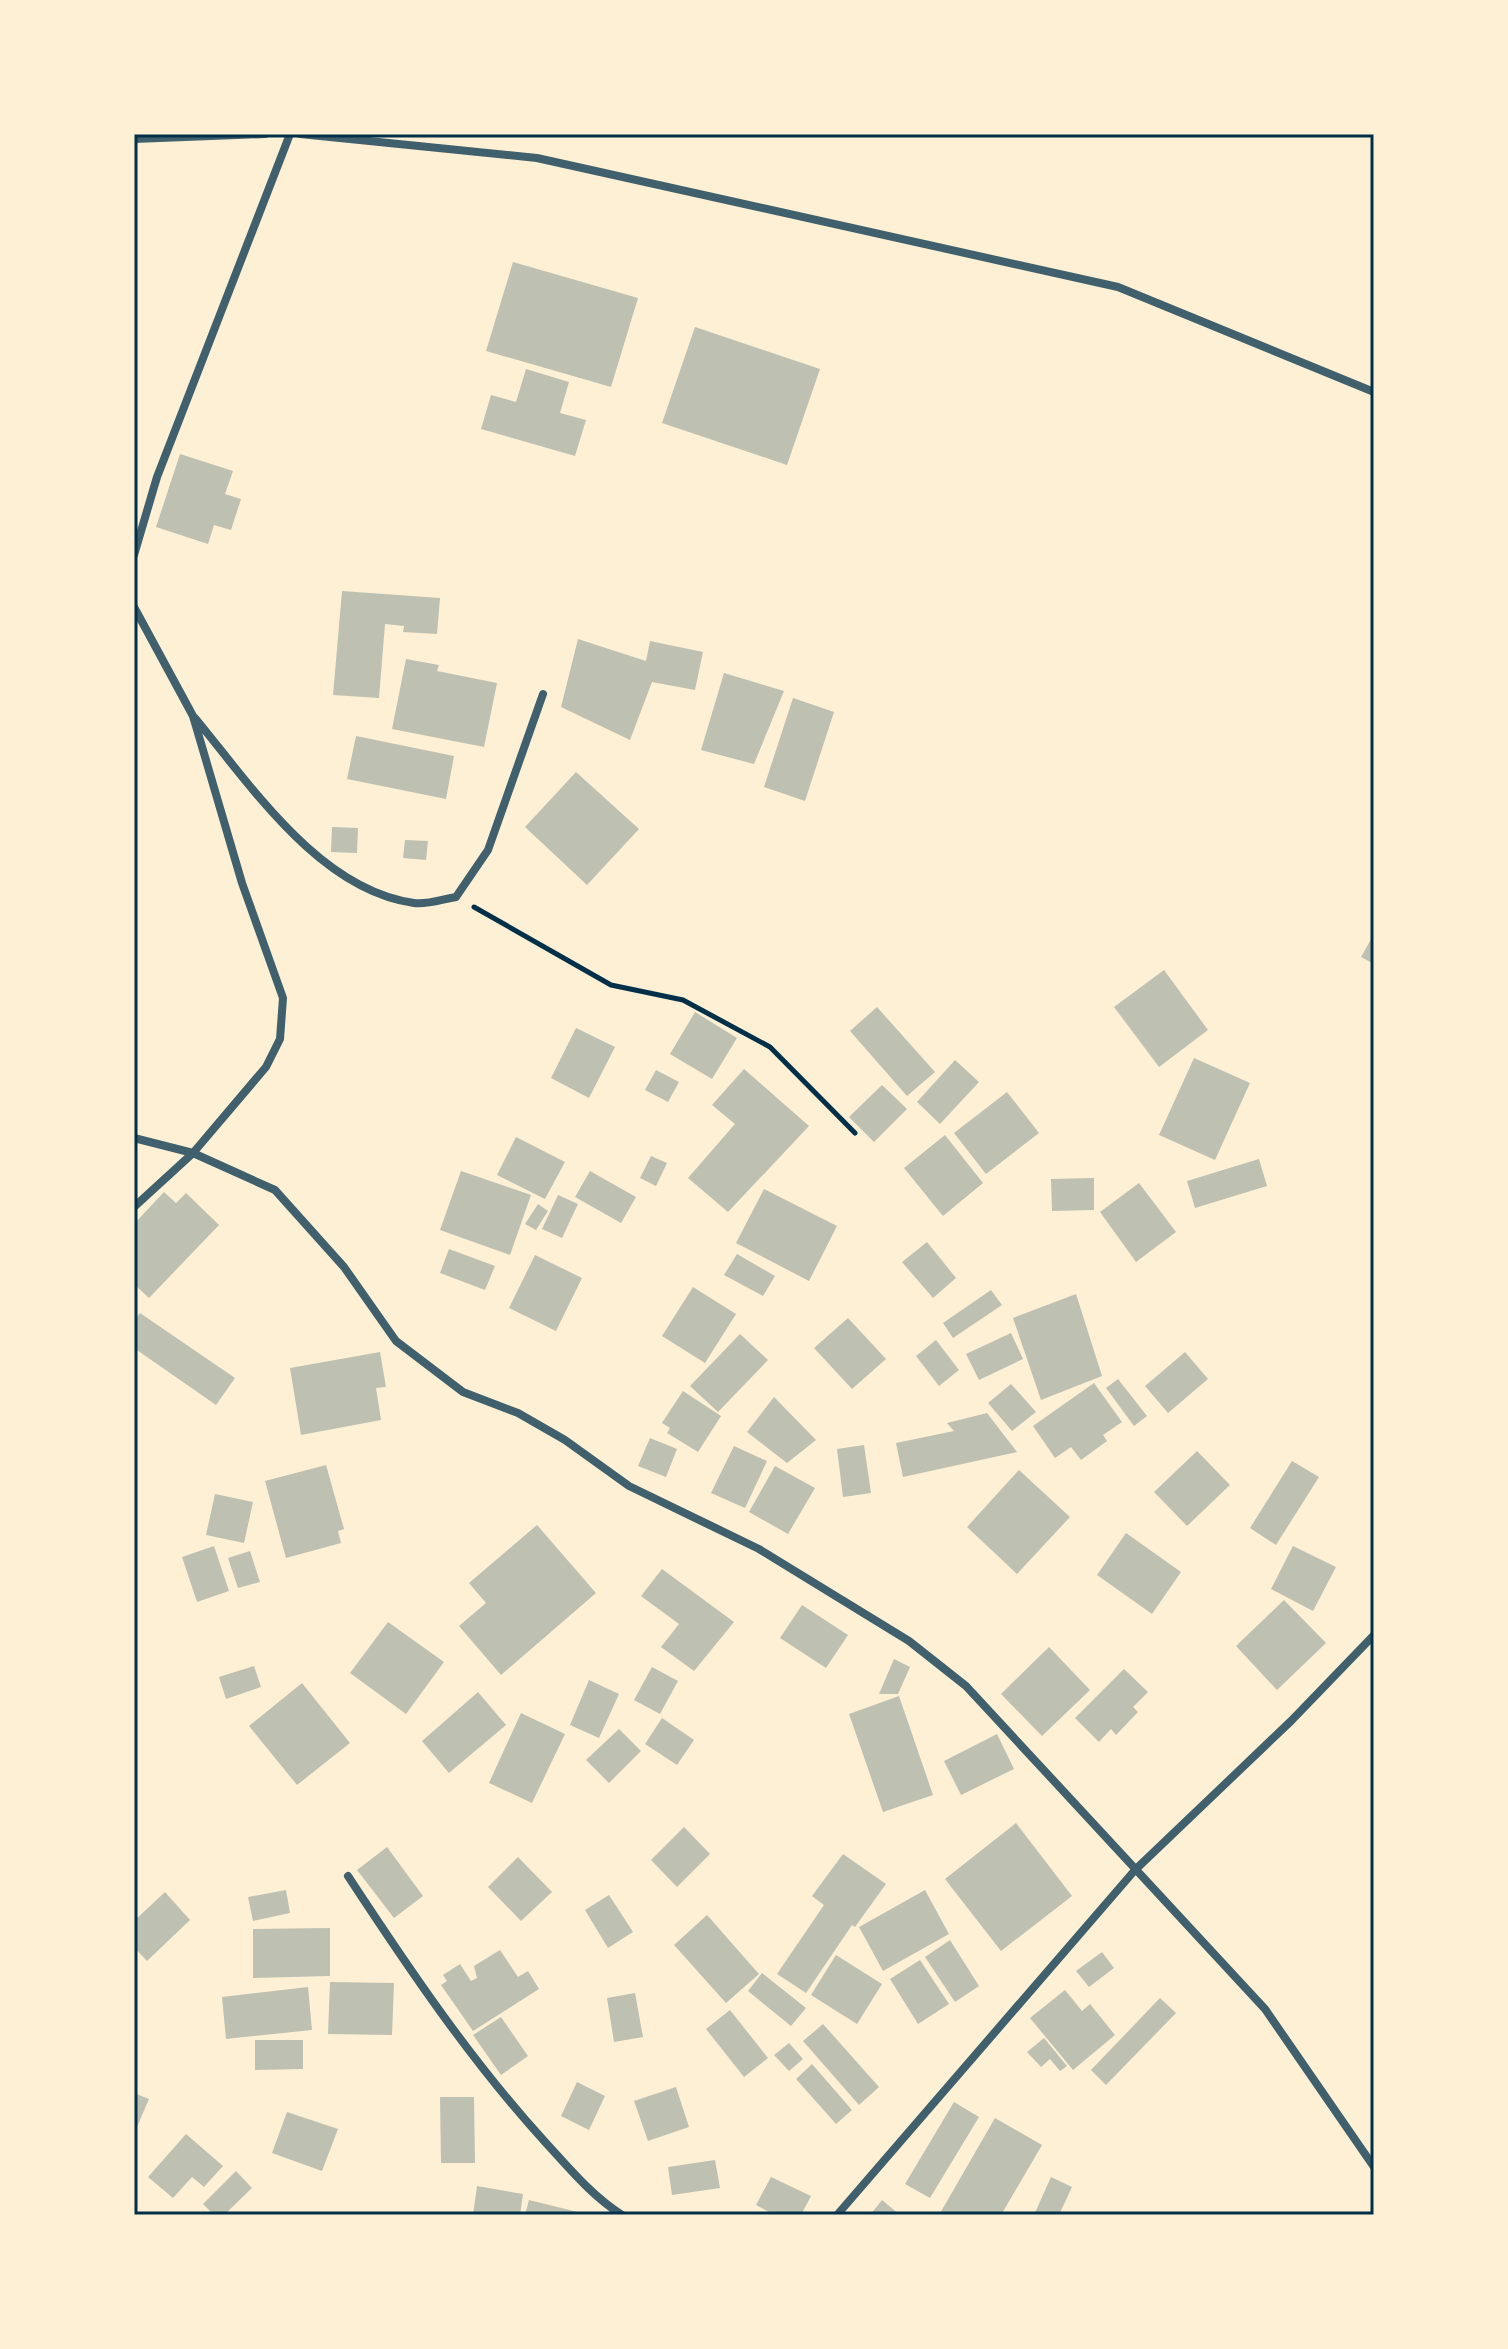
<svg xmlns="http://www.w3.org/2000/svg" width="1508" height="2349" viewBox="0 0 1508 2349" font-family="'DM Sans',sans-serif">
<style>
.building{fill:#bec0b2}
.lines{fill:none;stroke-linecap:round;stroke-linejoin:round}
.path{stroke:#003049;stroke-width:5}
.minor{stroke:#3f606c;stroke-width:8}
.neatline{fill:none;stroke:#003049;stroke-width:3}
</style>
<rect width="100%" height="100%" fill="#fdf0d5"/>
<path class="building" d="M513,262L638,298L611,387L486,351Z
M695,327L820,369L787,465L662,423Z
M526,369L569,382L560,413L586,420L575,456L481,429L491,395L516,402Z
M180,454L233,471L225,494L241,499L231,530L214,525L208,544L156,527Z
M342,591L440,598L437,634L403,632L404,626L385,624L379,698L333,695Z
M578,639L646,661L650,641L703,652L695,690L652,682L630,740L561,707Z
M406,659L439,665L437,671L497,683L484,747L392,729Z
M724,673L784,691L754,764L701,750Z
M793,698L834,712L805,801L764,787Z
M356,736L454,756L446,799L347,779Z
M576,772L639,829L587,885L525,827Z
M332,827L358,828L357,853L331,852Z
M405,840L428,841L426,860L403,858Z
M1374,934V964L1361,957Z
M1164,970L1208,1030L1159,1067L1114,1007Z
M877,1007L935,1072L907,1096L850,1031Z
M695,1012L737,1038L712,1079L670,1054Z
M576,1028L615,1047L589,1098L551,1078Z
M1194,1058L1250,1083L1215,1160L1159,1135Z
M955,1060L979,1082L940,1124L917,1102Z
M744,1069L809,1126L728,1212L688,1178L735,1124L712,1105Z
M656,1070L679,1082L668,1102L645,1090Z
M882,1085L907,1109L874,1142L849,1117Z
M1007,1092L1039,1133L986,1174L954,1133Z
M945,1135L983,1183L943,1216L904,1168Z
M516,1137L565,1162L545,1199L497,1175Z
M651,1156L667,1163L656,1186L640,1178Z
M1259,1159L1267,1186L1195,1208L1187,1181Z
M461,1171L531,1195L510,1255L440,1230Z
M590,1171L636,1197L621,1223L575,1197Z
M1094,1178V1210L1052,1211L1051,1179Z
M1139,1183L1176,1232L1136,1262L1100,1212Z
M764,1189L837,1226L809,1281L736,1243Z
M164,1192L176,1203L186,1193L219,1225L149,1298L134,1284V1224Z
M558,1195L578,1204L562,1238L542,1229Z
M538,1204L548,1211L536,1230L525,1224Z
M927,1242L956,1278L933,1298L902,1262Z
M449,1249L495,1266L485,1290L440,1273Z
M737,1254L775,1276L763,1296L724,1275Z
M535,1255L582,1278L556,1331L509,1308Z
M693,1287L736,1314L705,1363L662,1336Z
M991,1290L1002,1305L953,1338L943,1323Z
M1076,1294L1102,1376L1041,1400L1013,1318Z
M140,1313L235,1378L216,1405L134,1348V1321Z
M848,1318L886,1359L852,1389L814,1348Z
M1011,1333L1023,1359L979,1380L966,1354Z
M740,1334L768,1360L718,1412L690,1386Z
M936,1340L959,1370L939,1386L916,1356Z
M380,1352L386,1387L376,1388L381,1420L301,1435L290,1368Z
M1185,1352L1208,1379L1168,1413L1145,1386Z
M1118,1379L1147,1416L1134,1426L1106,1388Z
M1094,1383L1122,1422L1103,1435L1107,1441L1081,1460L1071,1447L1055,1458L1033,1426Z
M1011,1384L1036,1412L1012,1431L988,1403Z
M683,1391L721,1416L698,1452L667,1433L670,1428L662,1423Z
M774,1397L816,1440L787,1463L747,1432Z
M987,1413L1017,1452L903,1477L896,1443L954,1431L947,1423Z
M650,1438L677,1449L666,1477L638,1466Z
M864,1445L871,1493L843,1497L837,1449Z
M734,1446L767,1461L745,1508L711,1493Z
M1197,1451L1230,1485L1187,1526L1154,1492Z
M1292,1461L1319,1477L1276,1545L1250,1528Z
M326,1465L344,1529L338,1531L341,1543L286,1558L265,1481Z
M775,1466L815,1488L788,1534L749,1512Z
M1019,1470L1070,1517L1017,1574L967,1527Z
M215,1494L253,1502L244,1543L206,1535Z
M537,1525L596,1593L501,1675L459,1626L486,1603L469,1583Z
M1126,1533L1181,1572L1152,1614L1097,1575Z
M214,1546L229,1591L197,1602L182,1557Z
M1293,1546L1336,1567L1313,1611L1271,1589Z
M250,1551L260,1582L238,1588L228,1558Z
M662,1569L734,1622L694,1671L661,1647L679,1624L641,1596Z
M1284,1600L1326,1643L1277,1690L1236,1646Z
M802,1605L848,1635L826,1668L780,1638Z
M388,1622L444,1662L406,1714L350,1673Z
M1049,1647L1090,1690L1042,1736L1001,1694Z
M894,1659L910,1667L898,1694H879Z
M254,1666L261,1687L226,1699L219,1677Z
M652,1667L678,1681L660,1714L634,1700Z
M1124,1669L1148,1692L1133,1707L1138,1712L1116,1735L1111,1729L1099,1742L1075,1718Z
M589,1680L619,1694L599,1738L570,1725Z
M302,1683L350,1743L297,1785L249,1726Z
M478,1692L506,1725L449,1773L422,1741Z
M899,1696L933,1795L883,1812L849,1714Z
M521,1713L565,1734L532,1803L489,1783Z
M662,1718L694,1740L677,1765L645,1744Z
M619,1729L641,1751L609,1783L586,1760Z
M997,1734L1014,1769L961,1795L944,1761Z
M1016,1823L1072,1896L1001,1951L945,1879Z
M684,1827L710,1854L677,1887L651,1860Z
M387,1847L423,1896L394,1918L357,1870Z
M843,1854L886,1884L855,1927L852,1925L806,1993L777,1974L824,1905L812,1896Z
M518,1857L552,1892L521,1921L488,1887Z
M286,1890L290,1913L253,1921L248,1897Z
M925,1890L949,1934L883,1971L859,1927Z
M165,1892L190,1920L147,1961L134,1947V1921Z
M609,1895L633,1932L608,1948L585,1910Z
M707,1915L759,1974L726,2003L674,1945Z
M330,1928V1976L253,1978V1929Z
M950,1940L979,1986L955,2002L925,1957Z
M500,1950L518,1977L528,1971L539,1989L473,2031L441,1985L447,1981L443,1975L460,1964L471,1981L477,1978L474,1966Z
M1102,1952L1114,1968L1089,1987L1076,1971Z
M836,1955L882,1984L857,2024L811,1995Z
M920,1960L949,2004L918,2024L890,1979Z
M762,1973L806,2008L791,2026L748,1991Z
M330,1982L394,1983L392,2035L328,2034Z
M308,1987L312,2030L226,2039L222,1997Z
M1065,1990L1082,2011L1090,2004L1115,2035L1073,2070L1030,2018Z
M635,1993L643,2037L614,2042L607,1998Z
M1160,1998L1176,2013L1106,2085L1091,2070Z
M730,2010L768,2058L744,2077L706,2029Z
M501,2017L528,2056L501,2075L473,2035Z
M823,2024L879,2087L859,2105L803,2041Z
M1044,2038L1067,2066L1060,2071L1050,2059L1041,2067L1027,2052Z
M255,2040H303V2069L255,2070Z
M789,2043L803,2059L789,2071L774,2055Z
M812,2064L852,2110L836,2124L796,2079Z
M577,2082L605,2096L589,2130L561,2116Z
M676,2087L689,2127L648,2141L634,2101Z
M134,2093L149,2099L134,2134Z
M440,2097H474L475,2163H441Z
M954,2102L979,2117L930,2198L905,2184Z
M287,2112L338,2129L322,2171L272,2153Z
M995,2118L1042,2145L1001,2215H939Z
M186,2134L223,2166L204,2187L192,2177L173,2198L148,2177Z
M715,2160L720,2188L672,2195L668,2167Z
M236,2171L252,2188L224,2215H214L203,2204Z
M771,2177L811,2196L801,2215H775L756,2205Z
M1051,2177L1072,2187L1059,2215H1034Z
M477,2186L523,2194L520,2215H473Z
M529,2200L586,2214V2215H525Z
M882,2200L900,2215H870Z"/>
<g class="lines">
<path class="path" d="M474,907L611,985L683,1000L770,1047L855,1133"/>
<path class="minor" d="M300,134L537,158L1118,287L1374,392
M134,139L265,134
M134,555L157,477L290,134
M134,607L193,716L242,883L283,998L280,1039L266,1067L193,1153L134,1207
M195,718C252,787 320,890 414,903C427,905 443,899 456,897L488,850L543,694
M134,1138L193,1153L275,1190L344,1267L396,1341L463,1392L518,1413L565,1440L629,1486L759,1549L909,1641L966,1686L1265,2009L1374,2167
M348,1876C409,1969 471,2061 546,2143C570,2169 592,2196 622,2215
M837,2215L1135,1870L1291,1721L1374,1635"/>
</g>
<rect width="1508" height="2349" fill="none" stroke="#fdf0d5" stroke-width="272"/>
<rect x="136" y="136" width="1236" height="2077" class="neatline"/>
</svg>
